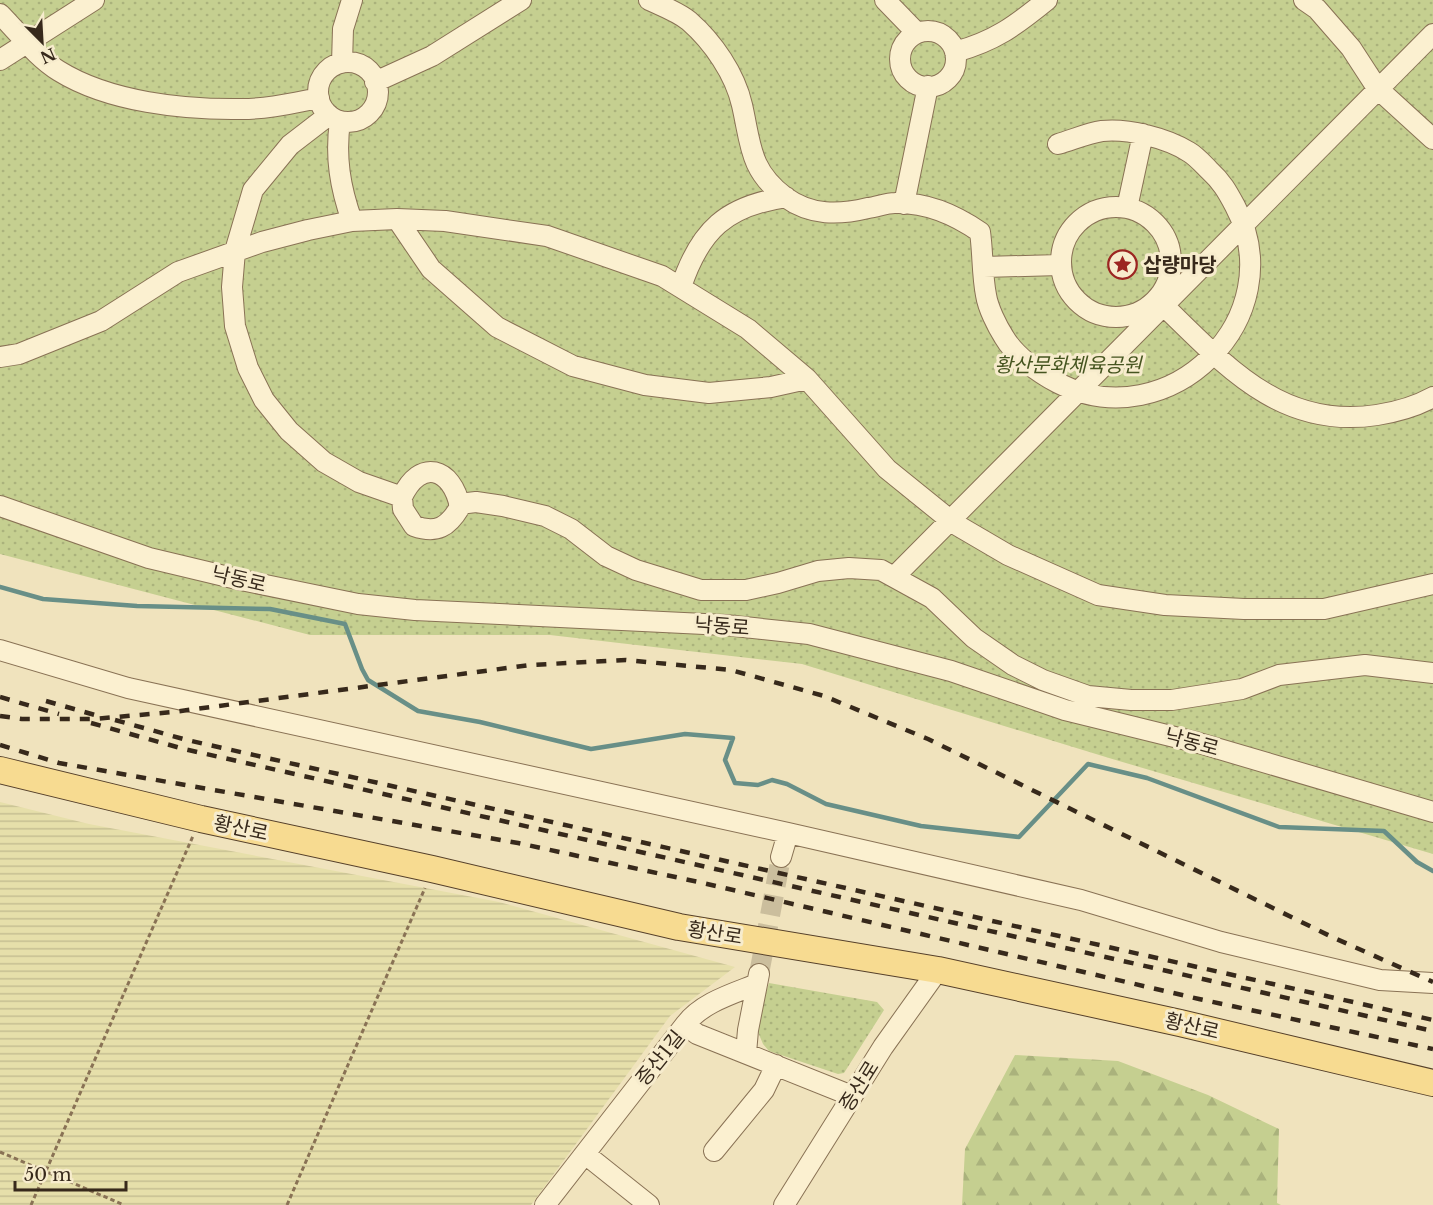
<svg xmlns="http://www.w3.org/2000/svg" width="1433" height="1205" viewBox="0 0 1433 1205" font-family="'Libre Baskerville','Noto Sans KR',serif">
<style>
.farmland{fill:url(#farmland-rules)}
.grass{fill:url(#grass-dots)}
.forest{fill:url(#forest-firs)}
.lines{fill:none;stroke-linecap:round;stroke-linejoin:round}
.stream{stroke:#688f87;stroke-width:4.5}
.minor-tunnel{stroke:#cbbe9d;stroke-width:20;stroke-dasharray:20 10;stroke-linecap:butt}
.minor-casing{stroke:#897255;stroke-width:22}
.major-casing{stroke:#56402a;stroke-width:28}
.path{stroke:#897255;stroke-width:3;stroke-dasharray:4.5 3;stroke-linecap:butt}
.minor{stroke:#fbf0d0;stroke-width:20}
.major{stroke:#f7db91;stroke-width:26}
.rail{stroke:#37291b;stroke-width:4.5;stroke-dasharray:10 10;stroke-linecap:butt}
.labels{text-anchor:middle;stroke-width:6;stroke-linejoin:round;paint-order:stroke}
.poi-label{font-size:20px;font-weight:bold;fill:#37291b;stroke:#f7eccd;text-anchor:start}
.park-label{font-size:20px;font-style:italic;fill:#465520;stroke:#f7eccd}
.street-label{font-size:20px;fill:#37291b;stroke:#f7eccd}
</style>
<defs>
<pattern id="farmland-rules" width="6" height="5" patternUnits="userSpaceOnUse" patternTransform="scale(1.5)"><rect width="6" height="5" fill="#e6dfaa"/><path d="M0 2.5h6" fill="none" stroke="#c6bf92"/></pattern>
<pattern id="grass-dots" width="8" height="8" patternUnits="userSpaceOnUse" patternTransform="scale(1.5)"><rect width="8" height="8" fill="#c5cf90"/><path d="M2 2h.1M6 6h.1" fill="none" stroke="#aab27c" stroke-width="1.8" stroke-linecap="round"/></pattern>
<pattern id="forest-firs" width="22" height="20" patternUnits="userSpaceOnUse" patternTransform="scale(1.5)"><rect width="22" height="20" fill="#c5cf90"/><path d="M5 1l3.5 6h-7zM16 11l3.5 6h-7z" fill="#aab27c"/></pattern>
</defs>
<rect width="100%" height="100%" fill="#f0e3bd"/>
<path class="farmland" d="M0,802L89,824L499,902L735,967L670,1016L531,1205H0Z"/>
<path class="grass" d="M0,0H1433V854L1109,758L802,664L550,635H310L0,554Z
M769,983L877,1002L884,1010L844,1073L838,1074L769,1051L763,1044L755,1025Z"/>
<path class="forest" d="M1015,1055L1118,1061L1208,1095L1279,1129L1277,1203L1281,1205H962L965,1149Z"/>
<g class="lines">
<path class="stream" d="M0,587L43,599L137,606L270,609L345,624L362,669L368,680L418,711L480,722L591,749L685,734L733,738L725,760L735,783L758,785L772,780L787,784L826,804L921,826L1019,837L1088,764L1147,778L1279,827L1384,831L1417,862L1433,871"/>
<path class="minor-tunnel" d="M759,974L781,857"/>
<defs>
<path id="minor" d="M649,0C662,6 678,12 689,21C713,42 735,74 742,105C751,144 749,170 785,197C811,216 839,215 868,208C877,207 886,203 895,203C927,202 954,214 980,232C983,253 982,275 986,295C988,308 997,326 1004,337C1015,356 1039,373 1058,383C1169,440 1294,317 1235,206C1227,191 1222,182 1209,170C1203,164 1196,156 1189,152C1167,138 1127,128 1102,131C1088,133 1072,140 1058,144
M885,0L917,33
M1304,0L1317,9L1351,48L1377,88L1433,139
M0,14C19,33 36,57 59,71C109,102 184,110 242,109C268,109 293,103 319,98
M900 59a28 28 0 1 1 56 0a28 28 0 1 1-56 0Z
M955,52C995,41 1015,26 1047,0
M0,60L94,0
M318 92a30 30 0 1 1 60 0a30 30 0 1 1-60 0Z
M342,63L343,29L352,0
M375,82L432,56L521,0
M329,115L290,145L253,190L235,251L232,287L235,326L248,368L264,400L289,431L324,462L359,482L402,497L403,509L414,526C437,534 448,527 460,507C452,467 420,458 402,497
M340,121C335,157 340,187 352,221
M904,204L928,86
M1061 262a55 55 0 1 1 110 0a55 55 0 1 1-110 0Z
M1127,208L1143,134
M397,219L431,269L497,327L573,366L645,385L709,393L771,387L807,379
M984,267L1060,265
M681,287C700,230 726,206 786,197
M1163,305C1225,365 1281,430 1377,415C1396,412 1415,407 1433,397
M0,357L19,354L101,321L178,272L262,242L308,230L352,221L397,219L445,221L547,236L662,276L748,329L807,379L887,469L955,524L1008,555L1098,595L1165,605L1244,609H1324L1433,584
M459,504L476,502L503,506L545,516L571,529L606,556L636,570L701,590H746L778,583L818,571L849,568L881,570L932,598L974,638L1013,665L1043,680L1088,696L1131,700H1172L1242,689L1279,675L1365,665L1433,673
M0,506L149,558L241,580L358,604L415,610L725,625L809,634L951,671L1065,710L1199,743L1433,812
M894,577L1433,34
M0,650L128,688L788,833L1081,900L1221,942L1380,980L1433,983
M781,857L788,833
M685,1025C701,1003 732,994 757,984
M746,1053L748,1030L759,974
M714,1151L764,1090L776,1065
M585,1154L649,1205
M545,1205L685,1025L697,1034L852,1096
M784,1205L883,1047L938,970"/>
<path id="major" d="M0,770L201,819L432,869L679,927L938,970L1180,1023L1433,1083"/>
</defs>
<use href="#minor" class="minor-casing"/>
<use href="#major" class="major-casing"/>
<path class="path" d="M0,1152L124,1205
M31,1205L193,836
M287,1205L425,888"/>
<use href="#minor" class="minor"/>
<use href="#major" class="major"/>
<path class="rail" d="M0,697L59,714
M46,701L95,715
M0,716L22,719H94L173,712L530,665L626,660L731,670L824,696L928,739L1332,937L1433,982
M115,720L187,740L1433,1020
M91,723L184,749L1433,1031
M0,745L59,763L518,843L703,883L1199,999L1433,1049"/>
</g>
<defs>
<symbol id="sight-ring" viewBox="-11 -11 22 22"><circle r="9.5" fill="#f7eccd" stroke="#9c2521" stroke-width="1.5"/><path d="M0-6L1.8-2.2L6-1.7L2.9 1.2L3.7 5.4L0 3.3L-3.7 5.4L-2.9 1.2L-6-1.7L-1.8-2.2Z" fill="#9c2521"/></symbol>
</defs>
<g fill-rule="evenodd">
<use href="#sight-ring" x="1106" y="248" width="33" height="33"/>
</g>
<g class="labels">
<g class="poi-label">
<text x="1143" y="272">삽량마당</text>
</g>
<g class="park-label">
<text x="1068" y="372">황산문화체육공원</text>
</g>
<g class="street-label">
<text transform="translate(239 579) rotate(13)" y="7">낙동로</text>
<text transform="translate(722 626) rotate(4)" y="7">낙동로</text>
<text transform="translate(1192 742) rotate(15)" y="7">낙동로</text>
<text transform="translate(241 828) rotate(12)" y="7">황산로</text>
<text transform="translate(715 933) rotate(9)" y="7">황산로</text>
<text transform="translate(1192 1026) rotate(13)" y="7">황산로</text>
<text transform="translate(660 1058) rotate(-51)" y="7">증산1길</text>
<text transform="translate(859 1086) rotate(-58)" y="7">증산로</text>
</g>
</g>
<g transform="translate(42 42) rotate(156)" stroke="#f7eccd" stroke-width="4.5" paint-order="stroke">
<path d="M0-4.5L10 22L0 15L-10 22Z" fill="#37291b"/>
<text y="-9" font-size="16" font-weight="bold" text-anchor="middle" fill="#37291b">N</text>
</g>
<path d="M15 1181v9h111v-9" fill="none" stroke="#37291b" stroke-width="3"/>
<text x="24" y="1181" font-size="18" fill="#37291b" stroke="#f7eccd" stroke-width="4.5" paint-order="stroke">50 m</text>
</svg>
